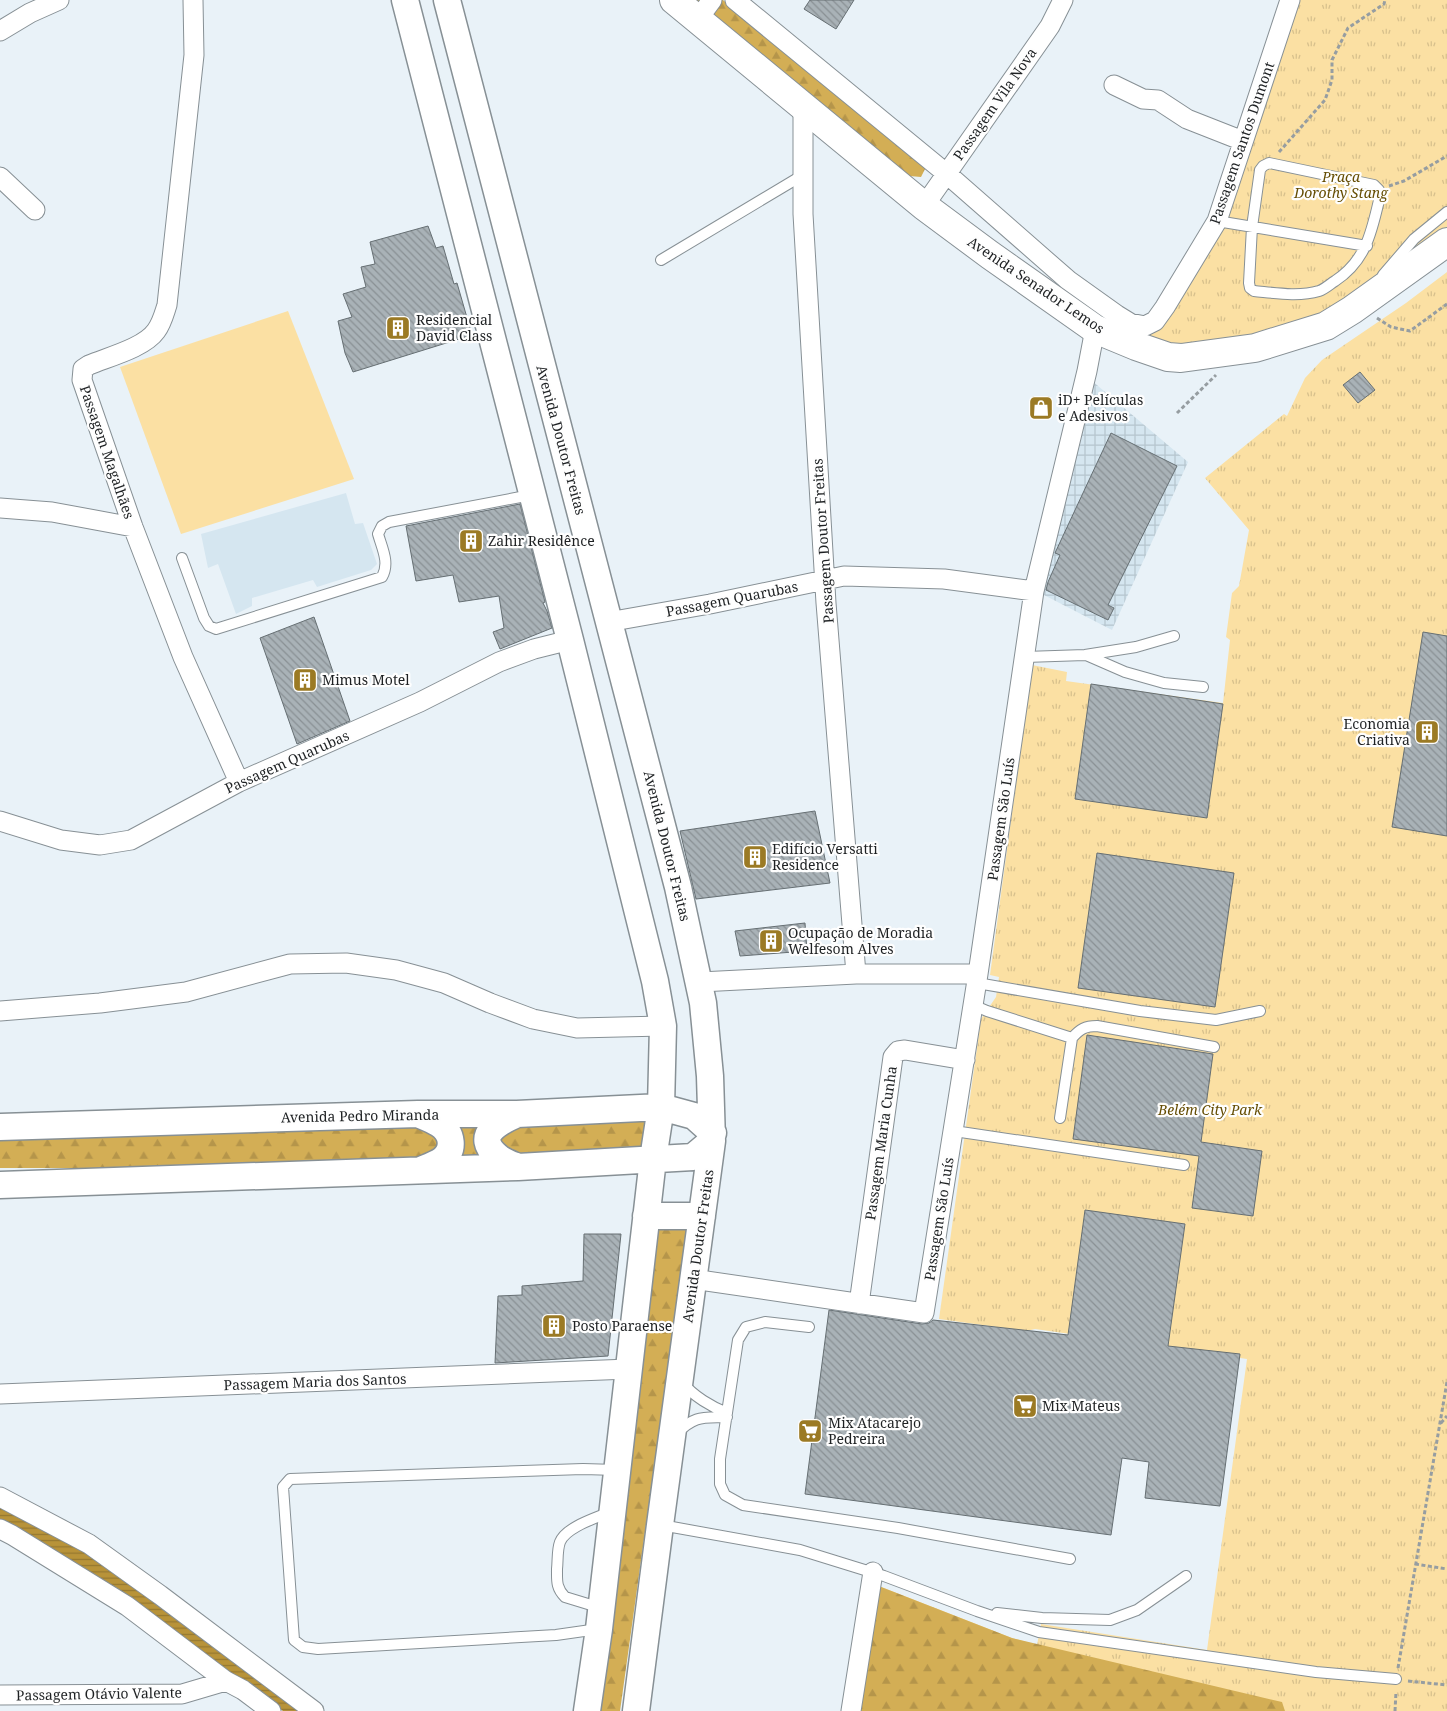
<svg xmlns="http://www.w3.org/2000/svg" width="1447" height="1711" viewBox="0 0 1447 1711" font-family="'Noto Serif',serif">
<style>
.built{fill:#d5e6f0}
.industrial{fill:url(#industrial-grid)}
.grass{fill:url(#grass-tufts)}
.forest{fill:url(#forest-firs)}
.pitch{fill:#fbe0a3}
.water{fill:url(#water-rules)}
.building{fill:url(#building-back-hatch);stroke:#666f73}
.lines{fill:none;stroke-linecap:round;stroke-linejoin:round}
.lane-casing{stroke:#879095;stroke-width:12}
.street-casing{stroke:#879095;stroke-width:21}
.secondary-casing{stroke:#879095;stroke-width:29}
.primary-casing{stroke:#879095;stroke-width:30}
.path{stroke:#969da1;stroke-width:3;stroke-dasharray:4 2.5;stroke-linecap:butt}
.lane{stroke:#fff;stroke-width:10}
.street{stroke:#fff;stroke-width:19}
.secondary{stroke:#fff;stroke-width:26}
.primary{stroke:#fff;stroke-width:28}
.labels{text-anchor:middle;stroke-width:4.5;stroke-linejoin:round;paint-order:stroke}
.street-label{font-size:14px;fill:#1e2123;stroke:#fefefe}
.park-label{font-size:14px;font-style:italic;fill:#654d03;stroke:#fefefe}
.poi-label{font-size:14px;fill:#1e2123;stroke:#fefefe;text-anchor:start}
</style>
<defs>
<pattern id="industrial-grid" width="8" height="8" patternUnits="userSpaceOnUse" patternTransform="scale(1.25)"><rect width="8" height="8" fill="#d5e6f0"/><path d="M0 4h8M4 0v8" fill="none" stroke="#b6c5ce"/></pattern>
<pattern id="grass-tufts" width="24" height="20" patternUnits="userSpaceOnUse" patternTransform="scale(1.25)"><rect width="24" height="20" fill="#fbe0a3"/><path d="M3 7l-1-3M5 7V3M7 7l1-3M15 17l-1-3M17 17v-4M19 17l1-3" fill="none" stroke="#d7c08c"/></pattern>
<pattern id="forest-firs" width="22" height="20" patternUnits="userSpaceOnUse" patternTransform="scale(1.25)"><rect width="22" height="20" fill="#d3ae55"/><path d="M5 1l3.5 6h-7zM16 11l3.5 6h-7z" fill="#b5954a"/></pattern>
<pattern id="water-rules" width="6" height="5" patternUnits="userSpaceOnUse" patternTransform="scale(1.25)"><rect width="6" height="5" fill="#b89339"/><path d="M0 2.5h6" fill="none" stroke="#957830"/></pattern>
<pattern id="building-back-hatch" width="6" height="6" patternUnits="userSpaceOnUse" patternTransform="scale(1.25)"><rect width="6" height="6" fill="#a9b2b7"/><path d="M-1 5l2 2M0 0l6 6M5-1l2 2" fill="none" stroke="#899094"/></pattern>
</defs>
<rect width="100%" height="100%" fill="#e9f2f8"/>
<path class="built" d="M346,493L355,524L363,523L377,564L371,570L317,587L313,580L252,598V606L236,614L218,564L208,568L201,534Z"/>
<path class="industrial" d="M1091,380L1188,462L1112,630L1042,594Z"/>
<path class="grass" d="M1290,0H1447V241L1352,310L1255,348L1136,346L1217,221Z
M1447,272V1711H853L871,1583L1012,1638L1037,1645L1041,1624L1207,1650L1247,1359L1035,1329L1026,1331L939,1319L981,1019L996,997L999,977L990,975L1032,665L1067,672L1066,681L1223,703L1230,640L1226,637L1232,593L1239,586L1249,530L1205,478L1284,414L1287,416L1305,378L1322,360L1406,303Z"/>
<path class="forest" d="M684,0H723L926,167L921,177L898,175Z
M498,1118L497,1162L444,1164L451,1129Z
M522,1119L648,1122L644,1149L512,1154L505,1148L500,1140L506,1125Z
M410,1122L444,1138L427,1161L147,1168H0V1136Z
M651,1221L688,1224L620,1711H592Z
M871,1583L1012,1638L1282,1702L1285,1711H853Z"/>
<path class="pitch" d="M288,311L354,479L181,534L120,367Z"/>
<path class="water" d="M0,1505L97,1556L304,1711H283L117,1588L0,1520Z"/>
<path class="building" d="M810,0H854L836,29L804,9Z
M428,226L436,248L443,246L454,284L457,283L472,335L353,372L345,353L338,321L352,317L343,294L366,287L361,267L375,264L370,242Z
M1360,372L1375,390L1358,403L1343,385Z
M1111,433L1177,466L1108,605L1114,608L1108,620L1046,590L1048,582L1060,555L1055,553Z
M520,504L545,602L543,603L547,611L552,628L500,649L493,632L504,628L499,596L459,602L453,575L416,581L406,526Z
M314,617L350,721L297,744L260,638Z
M1423,632L1447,636V836L1392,827Z
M1091,684L1223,704L1207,818L1075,799Z
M815,811L830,883L696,899L680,831Z
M1097,853L1234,873L1215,1007L1078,988Z
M805,923L807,951L740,956L735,931Z
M1087,1035L1213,1054L1201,1142L1262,1151L1253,1216L1192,1208L1199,1156L1073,1139Z
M1085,1210L1185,1224L1168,1346L1240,1354L1220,1506L1145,1498L1149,1462L1122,1458L1111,1535L805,1494L829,1310L922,1324L929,1323L933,1320L1068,1335Z
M584,1234H621L608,1356L495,1363L498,1296L522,1295V1286L583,1281Z"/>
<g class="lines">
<defs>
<path id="lane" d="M1269,163L1374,185L1379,190L1380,196C1372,230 1367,260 1335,281C1330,284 1325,289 1319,291C1299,297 1275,293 1254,291L1250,288L1249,283L1252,227L1260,170L1263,166Z
M1217,221L1367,246
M661,260L803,175
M1383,275L1414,239L1447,212
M182,558L204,618L209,626L216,629L382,577C390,563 382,548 378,534L382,526L389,522L531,495
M1086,655L1125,672L1164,683L1203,687
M1025,657L1085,655L1136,647L1174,636
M977,983L1140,1011L1216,1020L1260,1011
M973,1005L987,1011L1072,1038L1060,1118
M1072,1038C1080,1029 1085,1026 1097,1026L1214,1047
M954,1131L1184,1165
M809,1327L765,1322L746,1327L738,1340L720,1459V1484L725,1495L743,1505L898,1528L1070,1559
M683,1383C693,1396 712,1407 727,1413
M677,1433C696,1415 702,1418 727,1417
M661,1525L800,1550L884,1576L977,1611L1039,1632L1316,1672L1396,1679
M601,1608L565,1597C556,1588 557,1581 557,1569C558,1560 557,1550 560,1542C566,1527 596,1518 610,1512
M997,1613L1042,1618L1110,1620L1137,1610L1186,1576
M598,1629L556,1635L318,1649L303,1647L294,1640L283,1487L290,1479L583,1469L617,1470"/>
<path id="street" d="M193,0L194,55L167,305C164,314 162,323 156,331C144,348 108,357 89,365L83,369L82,380L133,527L183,657L239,782
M735,0L947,174L1068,280L1117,315L1130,323L1145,326L1155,321L1165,307L1217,221L1290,0
M698,19L712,0
M0,31L30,13L59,0
M1114,85L1143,99L1158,100L1187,119L1243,141
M803,107V214L826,603L856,974
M0,177L35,210
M924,206L1050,26L1063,0
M0,508L52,512L133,527
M608,622L710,604L844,576L944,579L1034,591
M0,821L61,840L100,845L131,840L239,782L420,702L499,662L534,649L570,640
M700,982L856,974H978
M0,1011L100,1003L186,992L290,964L346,963L396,970L444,983L490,1003L533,1019L577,1028L663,1026
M693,1279L924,1313L978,974L1034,591L1087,371L1095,329
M859,1304L893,1057L898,1051L905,1050L965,1060
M0,1394L629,1369
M0,1497L89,1544L160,1595L314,1711
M0,1529L12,1535L127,1606L226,1681L243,1690L271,1711
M0,1695L182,1694L226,1681
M851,1711L873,1572"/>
<path id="secondary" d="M405,0L570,640L655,981L663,1026L661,1107L653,1159L599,1629L587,1711
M447,0L678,887L703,1003L710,1076L712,1141L660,1525L636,1711
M418,1114C425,1117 433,1120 439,1124C453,1133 455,1150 442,1160C436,1164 428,1167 421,1170
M517,1114C499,1122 473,1135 497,1156C502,1161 511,1164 518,1167
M0,1127L418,1114H517L661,1107L694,1116L713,1133
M0,1185L518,1167L693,1157L712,1141
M646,1216H702"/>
<path id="primary" d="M674,0L924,206L990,255L1095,329L1136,346L1168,357L1181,358L1255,348L1326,326L1352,310L1447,242"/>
</defs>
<use href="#lane" class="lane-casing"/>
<use href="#street" class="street-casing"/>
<use href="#secondary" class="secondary-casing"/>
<use href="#primary" class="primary-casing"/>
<path class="path" d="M1279,152L1325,100L1332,80V60L1348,28L1384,4L1385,0
M1389,186L1404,181L1447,156
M1377,318L1391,327L1410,331L1447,304
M1177,413L1216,375
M1441,1423L1447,1416
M1415,1564L1447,1569
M1398,1668L1447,1382
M1408,1681L1447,1685
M1395,1711L1396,1692"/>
<use href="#lane" class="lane"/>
<use href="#street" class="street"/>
<use href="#secondary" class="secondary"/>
<use href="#primary" class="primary"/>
</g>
<defs>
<symbol id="building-square" viewBox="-11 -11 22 22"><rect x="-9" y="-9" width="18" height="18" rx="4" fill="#9b7a24" stroke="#fefefe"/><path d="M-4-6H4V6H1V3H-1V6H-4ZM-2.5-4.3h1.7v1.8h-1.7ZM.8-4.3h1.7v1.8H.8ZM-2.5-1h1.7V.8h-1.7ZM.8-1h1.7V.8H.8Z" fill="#fff"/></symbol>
<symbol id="shop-square" viewBox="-11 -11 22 22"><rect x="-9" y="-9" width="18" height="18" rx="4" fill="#9b7a24" stroke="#fefefe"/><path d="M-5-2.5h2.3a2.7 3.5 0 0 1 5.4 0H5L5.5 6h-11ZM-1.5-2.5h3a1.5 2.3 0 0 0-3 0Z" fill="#fff"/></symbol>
<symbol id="supermarket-square" viewBox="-11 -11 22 22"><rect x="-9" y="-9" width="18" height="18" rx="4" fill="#9b7a24" stroke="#fefefe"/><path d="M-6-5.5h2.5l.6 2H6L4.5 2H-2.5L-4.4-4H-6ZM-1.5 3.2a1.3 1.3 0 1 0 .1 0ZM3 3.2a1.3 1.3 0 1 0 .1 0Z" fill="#fff"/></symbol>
</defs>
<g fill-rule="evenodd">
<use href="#building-square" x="384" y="314" width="28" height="28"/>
<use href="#shop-square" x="1027" y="394" width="28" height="28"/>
<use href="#building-square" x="457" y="527" width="28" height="28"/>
<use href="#building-square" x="291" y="666" width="28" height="28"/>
<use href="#building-square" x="1413" y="718" width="28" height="28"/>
<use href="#building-square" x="741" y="843" width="28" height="28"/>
<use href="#building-square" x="757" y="927" width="28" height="28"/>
<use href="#building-square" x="540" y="1312" width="28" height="28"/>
<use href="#supermarket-square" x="1011" y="1392" width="28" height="28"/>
<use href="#supermarket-square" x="796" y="1417" width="28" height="28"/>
</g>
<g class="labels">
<g class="street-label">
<text transform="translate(995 104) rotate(-55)" y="5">Passagem Vila Nova</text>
<text transform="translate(1242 143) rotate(-71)" y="5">Passagem Santos Dumont</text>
<text transform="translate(1036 285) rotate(34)" y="5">Avenida Senador Lemos</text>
<text transform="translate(561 440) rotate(75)" y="5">Avenida Doutor Freitas</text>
<text transform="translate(107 452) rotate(71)" y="5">Passagem Magalhães</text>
<text transform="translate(823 541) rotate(-94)" y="5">Passagem Doutor Freitas</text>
<text transform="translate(732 599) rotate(-11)" y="5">Passagem Quarubas</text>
<text transform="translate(287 762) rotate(-24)" y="5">Passagem Quarubas</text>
<text transform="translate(1001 819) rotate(-82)" y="5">Passagem São Luís</text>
<text transform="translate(667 846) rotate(76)" y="5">Avenida Doutor Freitas</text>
<text transform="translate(360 1116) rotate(-1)" y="5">Avenida Pedro Miranda</text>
<text transform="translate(881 1143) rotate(-82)" y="5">Passagem Maria Cunha</text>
<text transform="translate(939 1219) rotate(-81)" y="5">Passagem São Luís</text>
<text transform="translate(698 1246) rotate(-82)" y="5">Avenida Doutor Freitas</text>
<text transform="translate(315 1382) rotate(-2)" y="5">Passagem Maria dos Santos</text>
<text transform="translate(99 1694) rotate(-1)" y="5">Passagem Otávio Valente</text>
</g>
<g class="park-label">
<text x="1341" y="182">Praça<tspan x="1341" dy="16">Dorothy Stang</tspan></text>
<text x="1210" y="1115">Belém City Park</text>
</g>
<g class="poi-label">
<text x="416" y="325">Residencial<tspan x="416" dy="16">David Class</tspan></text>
<text x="1058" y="405">iD+ Películas<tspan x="1058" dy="16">e Adesivos</tspan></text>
<text x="488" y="546">Zahir Residênce</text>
<text x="322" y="685">Mimus Motel</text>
<text x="1410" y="729" text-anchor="end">Economia<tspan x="1410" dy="16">Criativa</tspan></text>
<text x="772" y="854">Edifício Versatti<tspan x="772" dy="16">Residence</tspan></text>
<text x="788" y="938">Ocupação de Moradia<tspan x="788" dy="16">Welfesom Alves</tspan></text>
<text x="572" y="1331">Posto Paraense</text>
<text x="1042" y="1411">Mix Mateus</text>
<text x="828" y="1428">Mix Atacarejo<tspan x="828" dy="16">Pedreira</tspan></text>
</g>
</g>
</svg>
